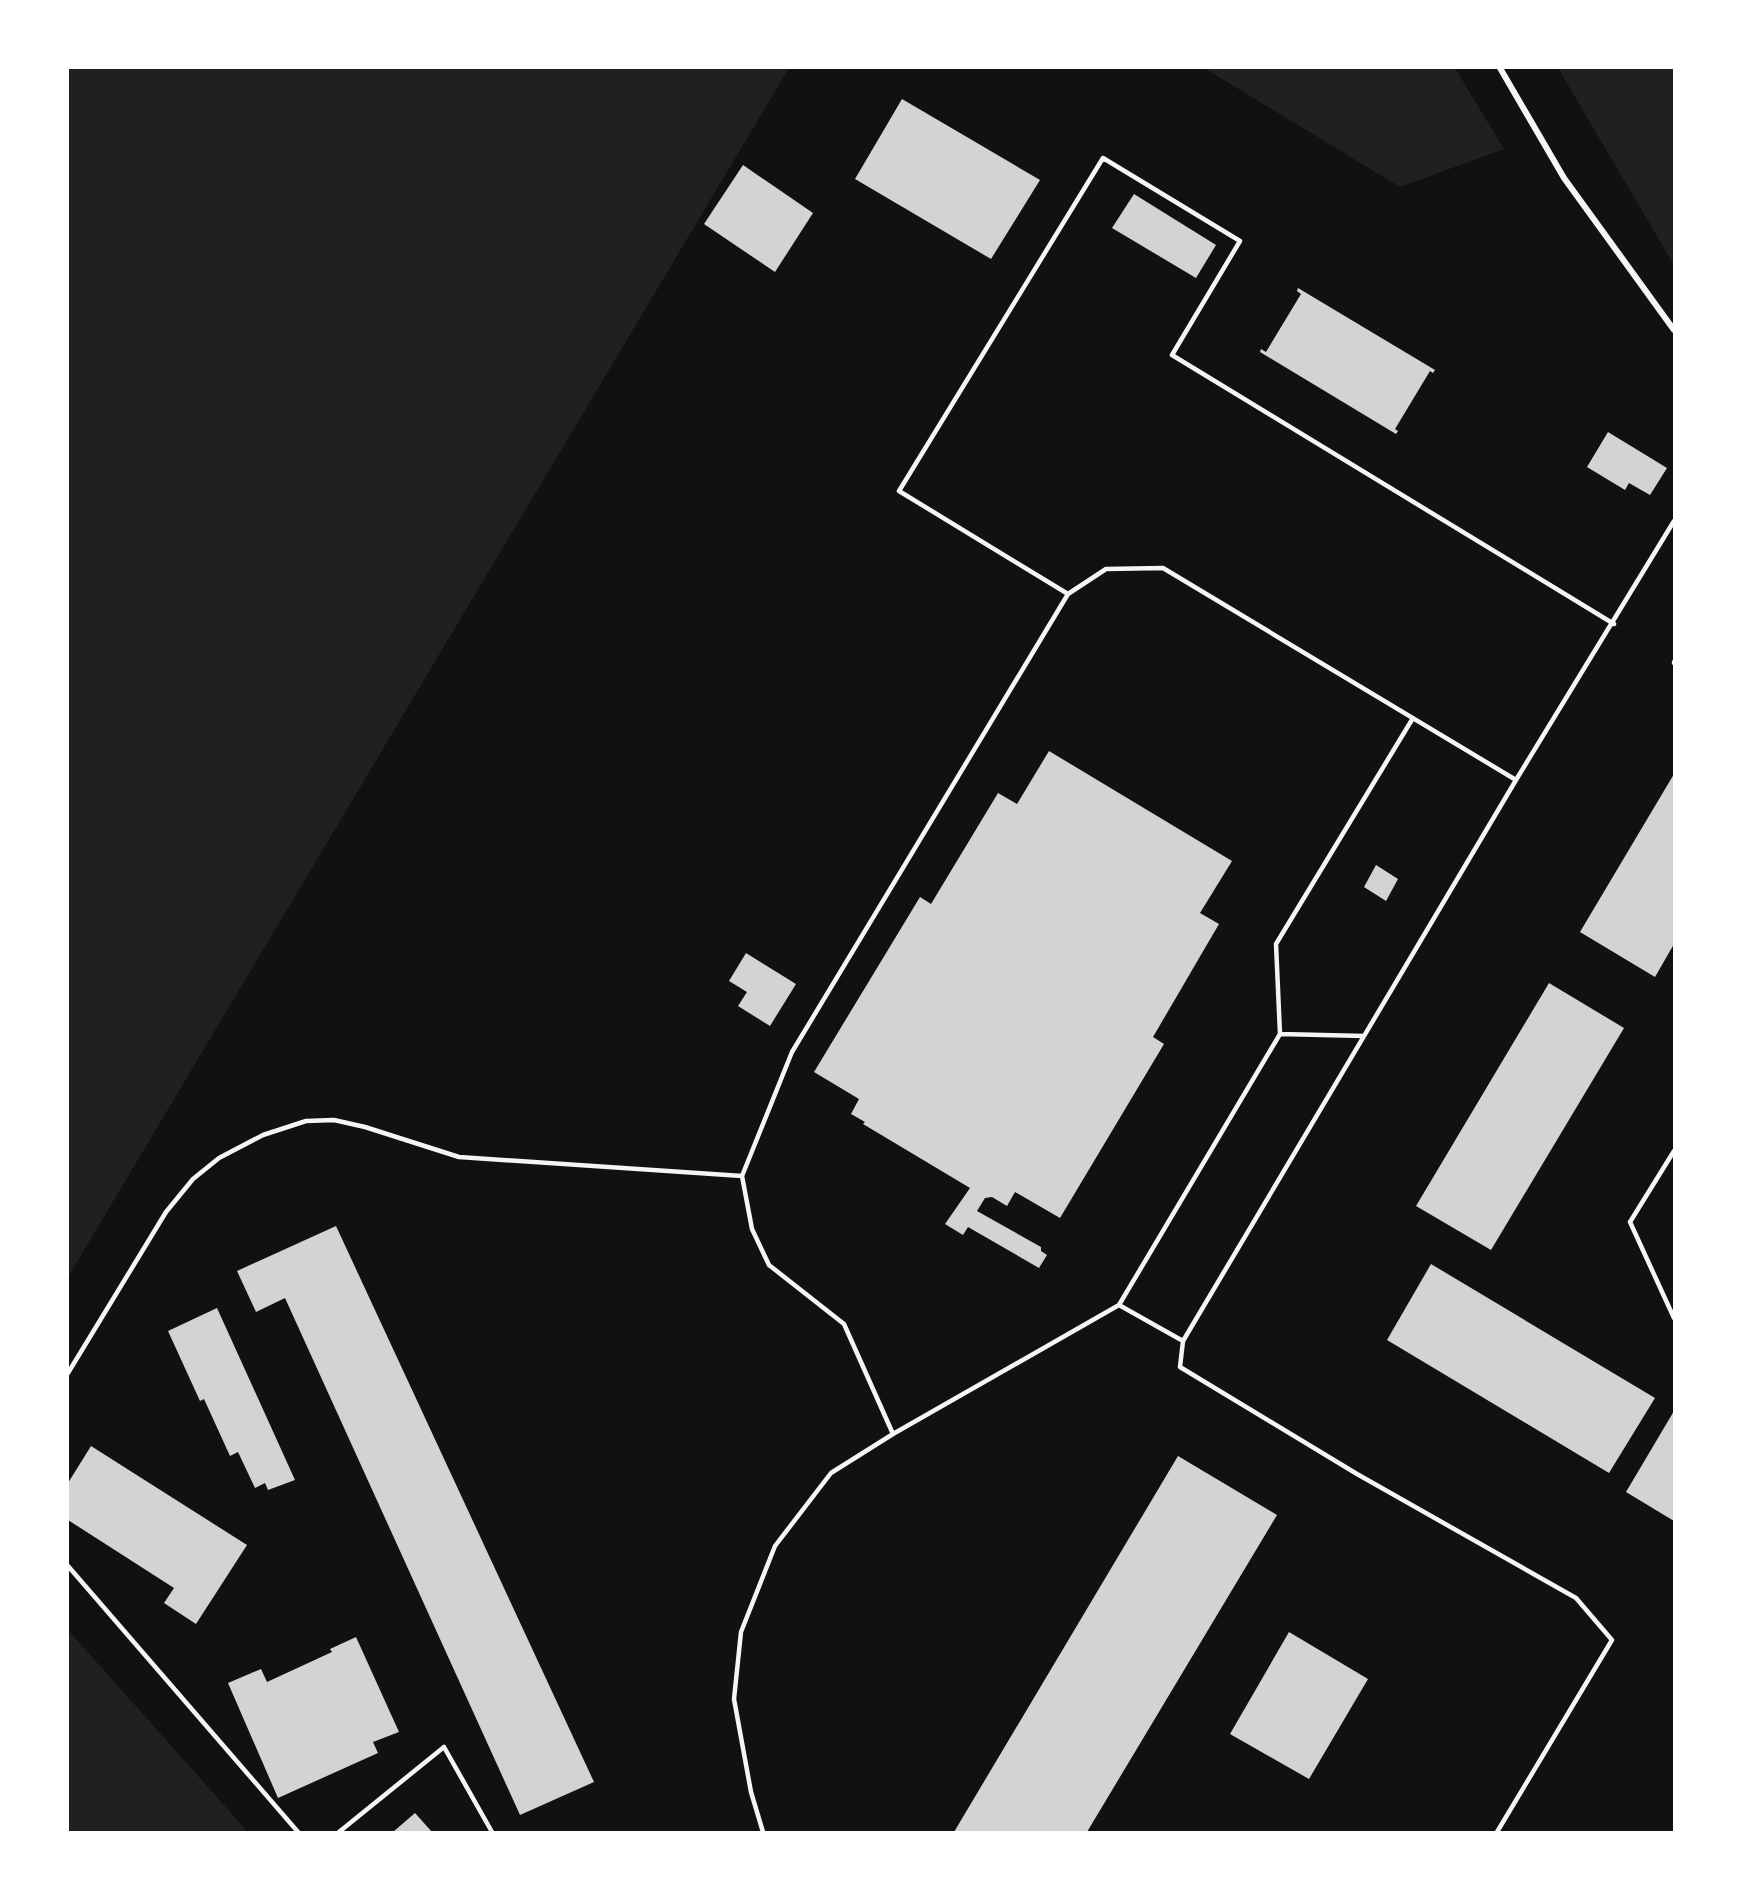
<svg xmlns="http://www.w3.org/2000/svg" width="1742" height="1900" viewBox="0 0 1742 1900" font-family="Helvetica,sans-serif">
<style>
.green{fill:#202020}
.building{fill:#d3d3d3}
.lines{fill:none;stroke-linecap:round;stroke-linejoin:round}
.service{stroke:#f5f5f5;stroke-width:4.5}
.minor{stroke:#f5f5f5;stroke-width:6}
</style>
<rect width="100%" height="100%" fill="#111"/>
<path class="green" d="M68,68H789L68,1277Z
M1204,68H1455L1504,149L1400,187Z
M1558,68H1674V265Z
M68,1630L248,1832H68Z"/>
<path class="building" d="M902,99L1040,180L991,259L855,179Z
M743,165L813,213L775,272L704,224Z
M1134,194L1216,245L1196,278L1112,228Z
M1298,288L1435,370L1433,373L1430,371L1395,429L1398,431L1396,434L1260,352L1261,349L1266,352L1301,294L1297,291Z
M1608,432L1667,468L1650,495L1629,483L1625,490L1587,467Z
M1049,751L1232,861L1200,913L1219,924L1153,1037L1164,1044L1060,1218L1015,1192L1007,1206L992,1197L985,1198L977,1211L1041,1247V1251L1047,1255L1039,1268L968,1227L963,1235L945,1224L970,1188L863,1124L865,1122L851,1114L859,1099L814,1072L920,897L931,904L998,793L1017,804Z
M1674,774V944L1655,977L1580,932Z
M1376,865L1398,879L1386,901L1364,887Z
M746,953L796,984L770,1026L738,1006L747,992L729,981Z
M1549,983L1624,1028L1491,1250L1416,1206Z
M336,1226L594,1782L520,1815L285,1298L256,1312L237,1271Z
M1431,1264L1655,1398L1609,1473L1387,1340Z
M217,1308L295,1480L268,1490L265,1483L255,1488L238,1452L230,1456L204,1399L200,1401L168,1331Z
M1674,1411V1521L1626,1492Z
M91,1446L247,1545L196,1624L164,1603L174,1588L68,1520V1483Z
M1178,1456L1277,1515L1087,1832H954Z
M1289,1632L1368,1679L1309,1779L1230,1734Z
M356,1637L399,1732L373,1742L378,1753L278,1798L228,1683L261,1669L267,1682L332,1652L330,1649Z
M415,1813L432,1832H393Z"/>
<g class="lines">
<path class="service" d="M1068,594L899,491L1103,158L1240,241L1172,355L1614,624
M1674,662V663
M1280,1034L1364,1036
M1674,1151L1630,1222L1674,1318
M742,1176L792,1052L1068,594L1106,569L1163,568L1516,780
M1119,1305L1280,1034L1276,944L1413,718
M1183,1341L1180,1367L1357,1474L1576,1598L1612,1640L1497,1832
M68,1373L166,1212L193,1179L219,1158L263,1135L306,1121L334,1120L365,1127L459,1157L742,1176L752,1229L769,1265L844,1324L893,1434
M68,1566L298,1832
M339,1832L444,1747L492,1832
M763,1832L751,1792L734,1699L741,1632L775,1546L831,1473L893,1434L1119,1305L1183,1341L1516,780L1674,521"/>
<path class="minor" d="M1500,68L1564,178L1674,330"/>
</g>
<rect width="1742" height="1900" fill="none" stroke="#ffffff" stroke-width="138"/>
</svg>
